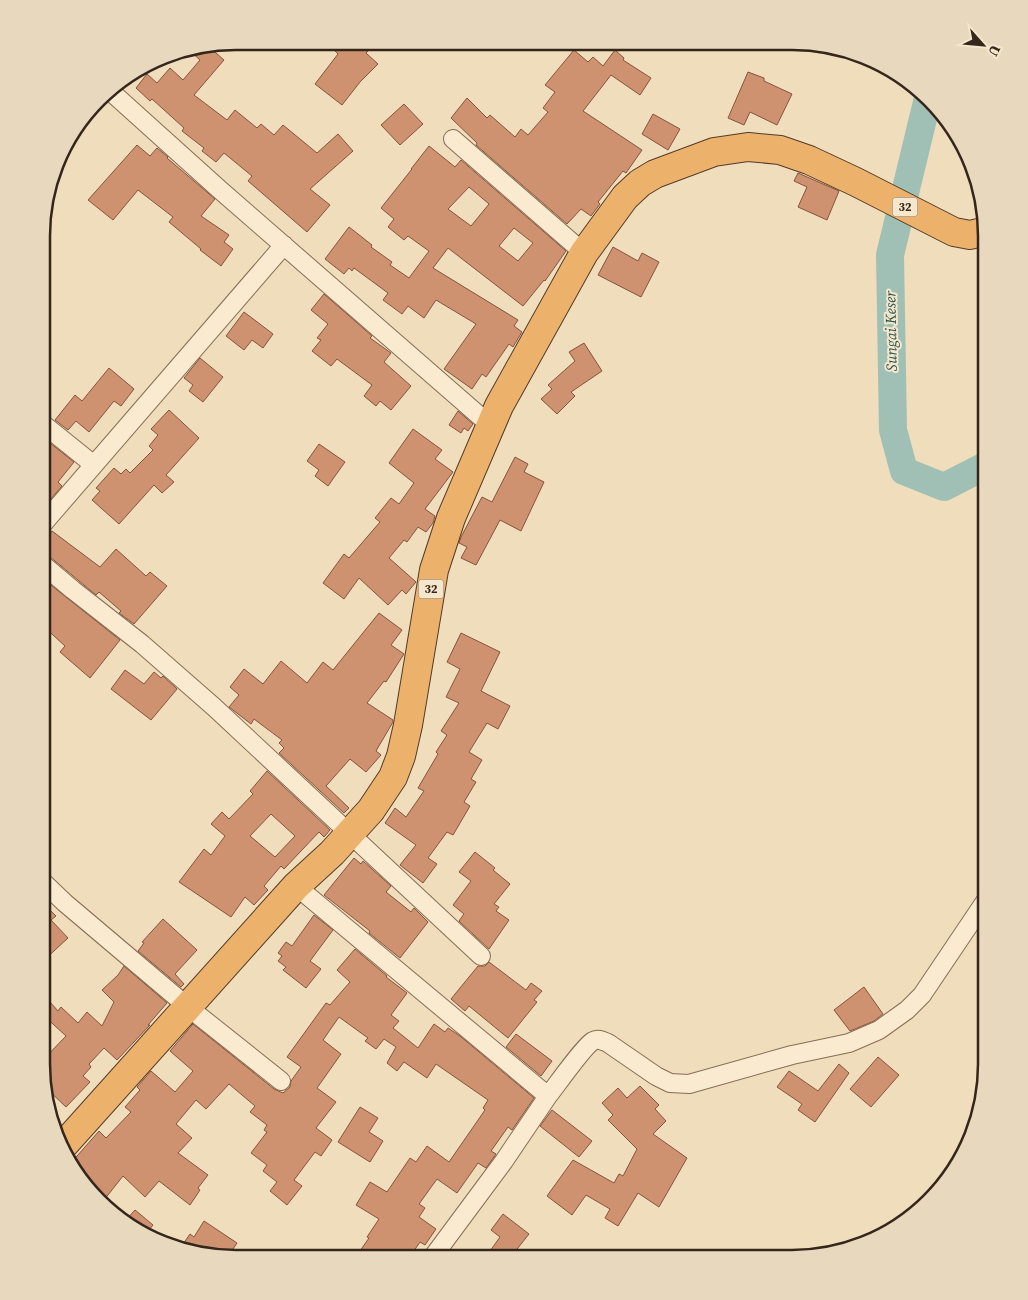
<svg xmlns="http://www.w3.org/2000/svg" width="1028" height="1300" viewBox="0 0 1028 1300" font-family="'Source Serif 4',serif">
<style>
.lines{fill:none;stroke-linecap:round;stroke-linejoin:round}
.river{stroke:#a0c0b5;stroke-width:28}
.building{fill:#cf9271;stroke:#87543b;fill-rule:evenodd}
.minor-casing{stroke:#876d55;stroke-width:20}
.trunk-casing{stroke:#543b2a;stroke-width:30}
.minor{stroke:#faeacf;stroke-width:18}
.trunk{stroke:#ecb26c;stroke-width:28}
.labels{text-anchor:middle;stroke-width:4;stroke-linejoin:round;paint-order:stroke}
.shield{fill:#f6e7cc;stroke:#6f6050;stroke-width:1}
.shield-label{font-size:12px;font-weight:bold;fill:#35261b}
.water-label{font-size:15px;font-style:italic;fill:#295650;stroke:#f6e7cc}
.rim{fill:none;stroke:#35261b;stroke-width:2.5}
</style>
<rect width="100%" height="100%" fill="#efddbc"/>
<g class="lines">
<path class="river" d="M927,102L890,255L893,430L904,471L944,487L987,465"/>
</g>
<path class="building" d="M341,42H377L366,53L378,64L360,82L342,105L315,84L338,54L333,49Z
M208,46L224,60L194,95L227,120L235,110L257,128L261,124L274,135L283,125L317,153L338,134L353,151L310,189L330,205L307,232L248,181L252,176L224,153L216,162L202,151L204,148L182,131L184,128L152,99L150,101L136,88L147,74L157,83L170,68L183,80L200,60L188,49Z
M574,50L588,62L593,57L603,66L615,50L624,58L623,60L651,78L640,95L611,75L583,111L642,150L626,173L623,171L598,202L600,204L591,216L581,209L567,224L476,145L477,143L451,118L467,98L487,118L490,115L515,137L521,129L528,135L548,112L543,108L555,92L545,85Z
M748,72L764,78V81L792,94L777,125L750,112L744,125L728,118Z
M404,104L423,124L400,145L381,125Z
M653,114L680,129L668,150L642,134Z
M137,145L150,156L157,148L168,157L167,158L215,199L201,216L229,235L224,242L233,249L221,266L200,250L201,249L169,222L173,217L138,190L113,220L88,200Z
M429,146L455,167L461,160L566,251L545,281L544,280L523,306L448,248L433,268L518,320L514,326L522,332L513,347L509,344L486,377L482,374L472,389L444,369L476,324L436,300L424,318L408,306L402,314L383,300L388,293L354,268L352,271L349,268L344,274L325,259L349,227L372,245L371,247L392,262L390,265L409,278L429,251L408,236L404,240L388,227L394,219L381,208L412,169H411ZM469,187L489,204L471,226L448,209ZM514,228L533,243L518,261L499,246Z
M798,173L839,191L827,220L798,207L807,187L794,181Z
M613,247L638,261L642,253L659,262L641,297L598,275Z
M324,294L372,336L370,338L391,353L384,362L411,386L391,410L380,401L376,406L364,396L372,385L337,359L331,366L312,351L321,340L317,338L328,324L311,310Z
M244,312L273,334L263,348L252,340L244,350L226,336Z
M584,343L602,371L571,392L575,396L557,414L541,399L552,389L548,385L575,361L569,352Z
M200,358L223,377L203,402L189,391L193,385L184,378Z
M109,368L134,389L121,406L114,401L89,432L76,421L68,430L55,420L75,395L82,401Z
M169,410L199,438L166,475L174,482L162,493L154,485L119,524L92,500L100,491L96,488L114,468L121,474L126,469L130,473L153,450L149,446L158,435L151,429Z
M458,411L473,424L468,431L464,428L461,433L449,425Z
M413,429L442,450L435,459L453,472L425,509L435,516L433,523L426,532L418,527L407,542L404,540L389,558L416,582L406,594L402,590L388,605L359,578L344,599L323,583L344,554L349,558L380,522L375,518L391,498L399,504L414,483L389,463Z
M50,443L74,462L58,482L62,486L50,500L42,494V453Z
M319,444L345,462L328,486L315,476L319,470L307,461Z
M515,457L528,464L524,472L544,482L521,531L500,520L476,565L461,558L467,547L459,543L461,537L482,497L492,502Z
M52,531L100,567L116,549L146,576L150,572L167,586L134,624L119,613L121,611L99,592L96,595L49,556L42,554V544Z
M42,578L120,640L90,678L60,652L65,646L42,625Z
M379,613L402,630L391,645L404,654L386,682L384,681L367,703L393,720V722L376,751L381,755L366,772L350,759L326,786L349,808L344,813L279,753L284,748L279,743L282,740L254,719L251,724L229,707L239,695L230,687L244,669L263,684L281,661L307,683L323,662L333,670Z
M461,633L500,652L481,691L510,706L498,729L487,723L469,752L482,760L471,779L476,782L464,802L470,806L453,835L447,832L428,858L437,864L423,883L400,865L416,845L385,823L395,808L406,817L424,791L418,788L438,754L436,752L447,735L441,731L459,703L446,697L460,669L447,662Z
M125,670L144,684L154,672L161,678L163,676L177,689L151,720L111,689Z
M267,771L330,830L324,837L319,832L284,869L281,866L264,886L268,890L254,905L245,897L231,917L179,882L204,849L211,855L225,836L211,824L222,812L229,819L253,794L250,791ZM271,814L295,836L275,857L250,836Z
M475,852L495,868L493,870L510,884L494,904L499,907L496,911L509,920L489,949L459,921L464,914L453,905L471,881L459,872Z
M354,858L361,864L363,861L391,886L386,892L411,912L414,908L428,922L400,958L369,933L370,931L324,895Z
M42,902L56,916L51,920L68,938L41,963Z
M314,915L333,930L310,961L321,969L306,988L283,970L286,967L278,961L282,956L278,953L286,942L292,946Z
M163,919L197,950L175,974L184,984L181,987L138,951L144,943L142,942Z
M355,949L387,976L386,977L407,993L391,1015L399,1021L393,1028L418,1048L434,1024L445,1032L448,1028L460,1036L534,1098L512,1130L508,1127L491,1151L496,1154L486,1168L478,1163L457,1193L437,1179L419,1204L425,1208L419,1217L436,1229L425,1245L420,1242L409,1258H355L369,1238L367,1237L379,1219L356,1205L370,1182L387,1192L410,1158L416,1162L427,1146L449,1162L485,1110L483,1108L488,1100L436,1064L427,1078L404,1062L397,1071L387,1063L396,1047L384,1039L376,1049L365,1041L368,1038L339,1017L323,1040L341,1054L317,1088L336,1102L316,1128L332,1140L321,1156L315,1152L294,1180L302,1186L287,1205L270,1191L277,1182L263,1171L267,1165L251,1153L267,1132L264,1130L267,1125L250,1112L255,1106L229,1084L206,1109L196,1100L176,1124L192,1138L178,1153L208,1175L198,1188L200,1190L190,1205L159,1181L145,1197L123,1176L104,1200L70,1164L99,1131L106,1138L131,1112L125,1107L140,1090L137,1087L151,1071L175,1092L193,1071L170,1051L193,1024L274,1089L283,1093L290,1087L291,1081L301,1067L287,1057L326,1003L330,1005L350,982L337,970Z
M489,962L526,990L531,983L542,991L534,1000L537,1002L508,1038L469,1006L465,1011L451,999L478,966H485Z
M124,966L167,1003L148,1025H150L117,1060L104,1048L89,1064L91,1067L83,1076L90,1082L66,1107L44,1086L41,1062L66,1036L41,1013V992L58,1011L61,1007L78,1023L87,1012L102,1026L114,1002L102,990L118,975Z
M864,987L883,1014L874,1021L850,1031L834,1010Z
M516,1034L552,1061L541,1076L506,1047Z
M878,1057L899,1075L871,1107L850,1089Z
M839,1064L849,1073L815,1122L798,1110L802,1104L777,1087L789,1071L818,1091Z
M640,1086L659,1105L655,1109L666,1121L653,1134L687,1158L659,1207L638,1193L618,1226L605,1218L610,1209L586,1195L572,1215L547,1196L573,1160L614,1183L619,1174L623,1176L637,1149L608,1120L613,1115L602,1103L618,1088L627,1098Z
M360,1107L378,1118L369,1132L383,1141L370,1162L338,1142Z
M552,1110L592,1141L579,1157L540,1126Z
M135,1210L153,1225L145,1235L128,1226L124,1222Z
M503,1214L529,1234L510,1258H485L500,1237L491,1230Z
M204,1221L237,1243L227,1258L179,1250L190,1234L194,1237Z"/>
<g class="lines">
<defs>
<path id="minor" d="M108,89L219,189L490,425
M453,139L584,253
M43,424L94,465
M42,525L284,245
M42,564L73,590L142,644L214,707L481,956
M42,881L65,903L188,1007L281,1081
M296,886L548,1096L504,1161L432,1258
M548,1096C556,1086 584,1046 593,1041C598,1038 603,1041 608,1043L656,1076L670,1083L689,1084L792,1055L849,1043L879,1030L907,1010L922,995L986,900"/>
<path id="trunk" d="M61,1148L296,886L332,853L371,810L393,777L401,756L408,725L434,570L451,518L499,406L584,253L625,197L640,183L655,174L714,152L748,147L780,150L809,160L856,182L954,232L970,235L986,231"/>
</defs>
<use href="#minor" class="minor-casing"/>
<use href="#trunk" class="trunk-casing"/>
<use href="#minor" class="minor"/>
<use href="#trunk" class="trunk"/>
</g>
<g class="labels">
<g class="shield">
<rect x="892.5" y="197.5" width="25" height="19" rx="4"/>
<rect x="418.5" y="579.5" width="25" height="19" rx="4"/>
</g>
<g class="shield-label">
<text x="905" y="211">32</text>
<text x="431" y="593">32</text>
</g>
<g class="water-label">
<text transform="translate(891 331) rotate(-91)" y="5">Sungai Keser</text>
</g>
</g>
<path d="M0 0H1028V1300H0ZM236 50H792A186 186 0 0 1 978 236V1064A186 186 0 0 1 792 1250H236A186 186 0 0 1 50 1064V236A186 186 0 0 1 236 50Z" fill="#e7d8be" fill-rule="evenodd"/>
<path class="rim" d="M236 50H792A186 186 0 0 1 978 236V1064A186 186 0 0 1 792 1250H236A186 186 0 0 1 50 1064V236A186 186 0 0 1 236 50Z"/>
<g transform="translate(983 45) rotate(117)" stroke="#f6e7cc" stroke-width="4" paint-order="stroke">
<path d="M0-4L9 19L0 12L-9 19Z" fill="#35261b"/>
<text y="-8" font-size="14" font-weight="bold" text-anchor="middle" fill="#35261b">U</text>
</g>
</svg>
